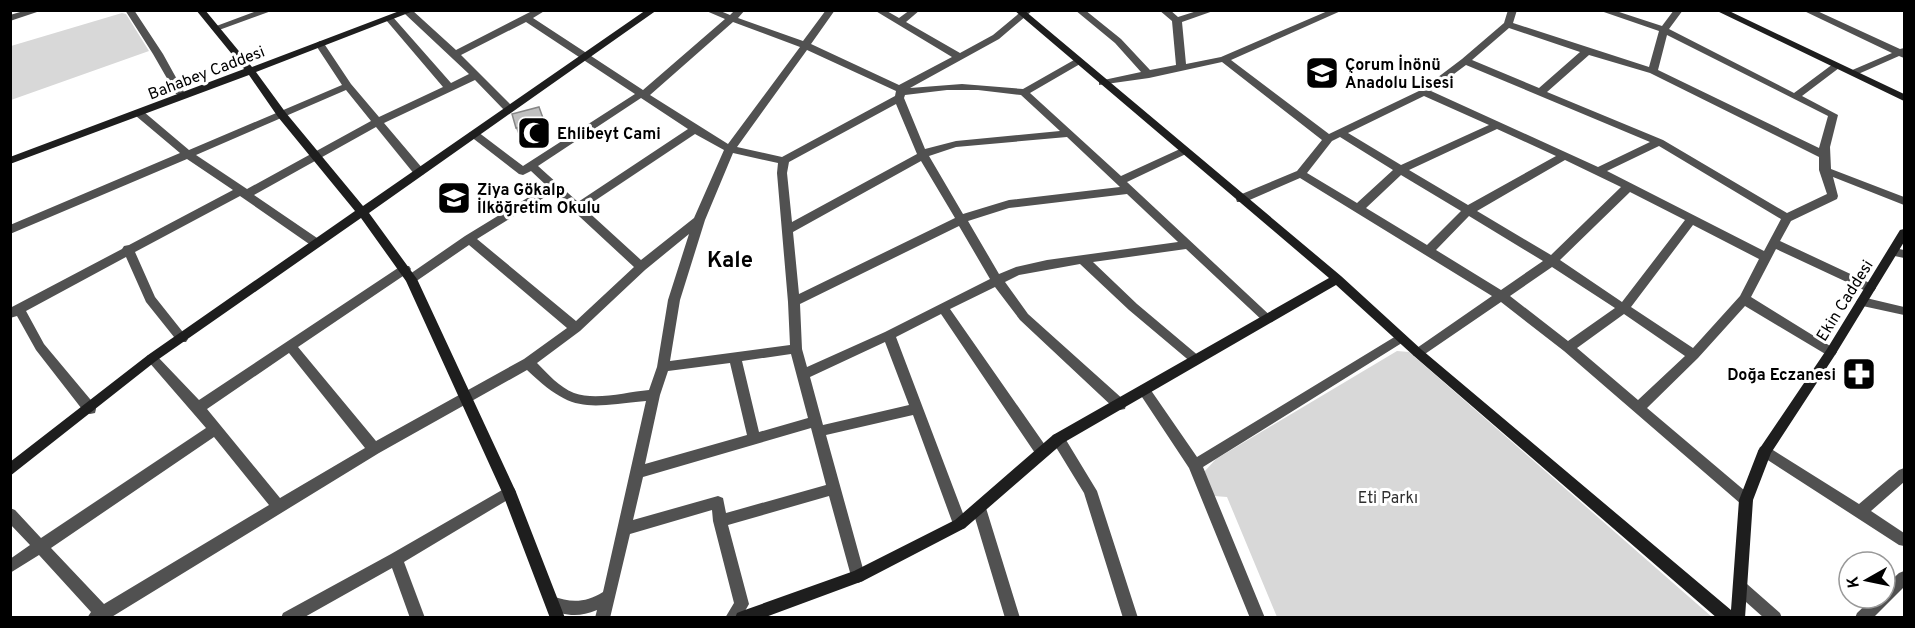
<svg xmlns="http://www.w3.org/2000/svg" width="1915" height="628" viewBox="0 0 1915 628" font-family="Overpass,sans-serif">
<style>
.green{fill:#d8d8d8}
.lines{fill:none;stroke-linecap:round;stroke-linejoin:round}
.street{fill:#515151;fill-rule:evenodd}
.secondary{fill:#1e1e1e;fill-rule:evenodd}
.shaded-wall{fill:#868686}
.building{fill:#c0c0c0;stroke:#868686;stroke-width:1.5}
.labels{text-anchor:middle;stroke-width:6;stroke-linejoin:round;paint-order:stroke}
.poi-label{font-size:16px;font-weight:bold;fill:#000;stroke:#fff;text-anchor:start}
.street-label{font-size:16px;fill:#000;stroke:#fff}
.park-label{font-size:16px;fill:#2f2f2f;stroke:#fff}
.district-label{font-size:22px;font-weight:bold;fill:#000;stroke:#fff}
</style>
<rect width="100%" height="100%" fill="#fff"/>
<path class="green" d="M122,13L126,14L149,51L11,100V46Z
M1397,351L1409,352L1712,617H1277L1227,497L1214,496L1204,472L1216,459Z"/>
<g class="lines">
<path class="street" d="M27,10H43L10,21V15Z
M125,10H134L163,54L184,92L182,94H176L153,54Z
M259,10H274L219,30H213L211,28Z
M404,10H412L456,50L534,10H546L533,18L643,90L725,19L704,10H718L730,15L735,10H745L738,18L803,41L826,10H835L811,44L899,85L952,57L874,10H885L899,18L910,10H920L906,22L960,53L993,35L1023,10H1033L999,39L910,88L962,84L1023,89L1074,60H1080V64L1030,93L1121,176L1180,149H1188L1189,151L1188,153L1127,182L1274,319L1272,322H1264L1186,249L1093,262L1137,304L1200,357L1202,360L1200,363H1192L1129,310L1080,264L1019,275L1005,282L1028,314L1125,401L1126,405L1125,409L1120,410L1115,409L1020,320L995,287L950,309L1047,448L1049,452L1047,456L1042,458L1037,456L941,314L896,337L967,524L965,528L960,530L955,528L953,524L913,415L826,435L865,576L863,581L858,583L853,581L851,576L829,496L728,525L749,604L741,618H725L734,603L713,521L712,510L630,534L610,618H595L597,610C578,618 565,616 547,608L545,603L547,598L552,596C571,603 585,603 603,592L646,401C586,407 573,414 527,370L379,453L110,618H87L91,612L39,555L10,573V559L30,545L10,524V508L15,510L41,538L206,428L148,361L146,358L148,355H156L199,400L401,266H409L411,269L409,272L298,347L376,441L524,359L567,328L469,245L415,282H407L405,279L407,276L465,236L547,186L531,171L523,175L519,174L470,136L469,134L470,132H478L523,166L635,94L526,22L461,55L513,107V111H505L475,80L384,123L423,169L424,172L423,175H415L376,127L254,195L320,240L322,243L320,246H312L240,196L135,252L155,297L186,336L188,339L186,342H178L146,302L126,257L26,311L44,344L95,405L96,409L95,413L90,414L85,413L36,350L17,316L10,318V308L122,249L124,246L129,245L233,190L187,159L10,234V225L180,153L136,116V112H144L189,150L342,85L315,44L320,41L323,42L351,84L379,117L443,87L386,20V16H392L451,83L469,74L405,14ZM733,22L800,47L728,144L650,95ZM807,50L896,91L895,96L782,157L737,147ZM346,90L371,121L247,189L196,155ZM947,90H978L1021,95L1060,131L956,141L925,149L904,98L905,95ZM641,98L688,129L578,202L538,166ZM896,104L917,154L792,222L787,173L789,162ZM695,134L724,150L694,218L641,260L584,208ZM1067,137L1120,187L1009,200L963,214L929,156L956,147ZM733,153L778,163L777,173L788,302L790,345L670,361L680,300L705,220ZM921,161L955,218L799,294L793,232ZM553,192L634,267L576,321L477,239ZM1127,194L1178,242L1047,260L1016,267L999,274L968,221L1009,208ZM959,226L990,279L885,332L807,367L802,349L800,304ZM689,234L668,300L657,367L649,390C626,392 596,401 574,393C559,387 548,374 537,363L580,331L645,270ZM885,342L909,405L823,425L810,377ZM289,353L365,448L280,498L207,409ZM791,354L808,418L759,432L742,361ZM730,363L747,435L645,464L660,395L668,371ZM811,428L826,485L726,513L723,498L718,496L633,520L643,477ZM214,437L269,505L104,604L51,548Z
M1075,10H1085L1121,39L1150,70L1176,65L1172,21L1159,10H1170L1178,17L1200,10H1216L1182,22L1186,64L1221,57L1330,10H1343L1231,60L1329,134L1421,90L1462,59L1504,23L1508,10H1517L1513,23L1649,67L1659,31L1598,10H1613L1662,26L1674,10H1683L1669,29L1794,93L1833,64H1839V68L1802,96L1838,115L1830,147L1831,169L1904,197V205L1833,177L1838,196L1837,199L1791,221L1780,241L1874,285L1876,288L1874,291H1866L1776,249L1751,297L1835,349L1837,352L1835,355H1827L1745,306L1698,358L1647,408L1751,496L1753,500L1751,504L1746,506L1741,504L1564,351L1501,302L1422,356H1414L1412,353L1414,350L1492,296L1300,178L1245,202H1237L1236,199L1237,196L1297,171L1322,140L1222,62L1149,78L1099,85V81L1141,72L1115,43ZM1509,28L1580,52L1539,88L1472,60ZM1667,35L1828,116L1819,148L1658,70ZM1589,55L1650,73L1819,157V170L1827,194L1787,213L1663,140L1547,92ZM1466,65L1650,142L1598,167L1431,91ZM1424,96L1489,125L1401,165L1348,133ZM1497,129L1556,156L1468,205L1409,170ZM1340,137L1393,170L1357,203L1307,173L1332,141ZM1659,146L1781,219L1764,251L1607,171ZM1565,160L1621,187L1551,255L1477,211ZM1401,175L1461,211L1427,245L1366,208ZM1630,192L1685,220L1622,302L1560,260ZM1469,216L1543,261L1501,290L1436,250ZM1693,225L1759,259L1740,296L1693,348L1631,307ZM1552,267L1615,308L1568,341L1510,296ZM1624,314L1685,356L1638,400L1577,348Z
M1802,10H1815L1900,49L1904,48V58L1899,56L1856,75H1850V71L1892,53Z
M1894,248L1904,250V258L1890,255L1888,252L1890,249Z
M1862,297L1904,307V315L1858,305L1856,302L1858,299Z
M1401,333L1405,335L1407,338L1405,341L1203,467L1265,618H1250L1189,468L1140,394L1138,390L1140,386L1144,385L1148,386L1197,457Z
M1058,433L1063,435L1097,491L1138,618H1123L1084,493L1051,439L1053,435Z
M1765,445L1859,504L1899,470L1904,468V482L1871,511L1904,533V546L1899,545L1760,455L1758,451L1760,447Z
M509,486L514,488L516,492L514,496L404,562L425,618H410L392,568L303,618H281L283,613L391,554Z
M979,502L984,504L986,508L1020,618H1005L972,508L974,504Z
M1904,571V587L1873,618H1855L1857,613L1873,598H1885V586L1899,573Z
M1742,582L1747,584L1780,613L1782,618H1764L1737,594L1735,589L1737,584Z"/>
<path class="secondary" d="M196,10H205L252,67L402,10H416L256,72L286,113L363,206L646,10H657L369,213L417,279L516,492L565,618H550L502,492L406,281L361,218L156,361L10,476V462L148,355L355,211L278,117L249,75L10,164V157L244,69Z
M1014,10H1024L1341,276L1422,350L1731,610L1739,500L1758,451L1827,349L1900,230L1904,229V242L1835,355L1771,453L1753,500L1745,618H1717L1414,356L1336,285L1063,443L965,528L863,581L763,618H735L737,613L742,611L854,571L955,520L1053,435L1329,278Z
M1715,10H1727L1904,94V101Z"/>
</g>
<path class="shaded-wall" d="M539,107L550,136L522,144L516,128Z"/>
<path class="building" d="M539,107L544,121L516,128L512,114Z"/>
<defs>
<symbol id="school-square" viewBox="-11 -11 22 22"><rect x="-9" y="-9" width="18" height="18" rx="4" fill="#000" stroke="#fff"/><path d="M0-5L7-2L0 1L-7-2ZM-4 1L0 2.5L4 1V4Q0 6-4 4Z" fill="#fff"/></symbol>
<symbol id="mosque-square" viewBox="-11 -11 22 22"><rect x="-9" y="-9" width="18" height="18" rx="4" fill="#000" stroke="#fff"/><path d="M3.5-4.9A6 6 0 1 0 3.5 4.9A5 5 0 1 1 3.5-4.9Z" fill="#fff"/></symbol>
<symbol id="pharmacy-square" viewBox="-11 -11 22 22"><rect x="-9" y="-9" width="18" height="18" rx="4" fill="#000" stroke="#fff"/><path d="M-2-6h4v4h4v4h-4v4h-4v-4h-4v-4h4Z" fill="#fff"/></symbol>
</defs>
<g fill-rule="evenodd">
<use href="#school-square" x="1303" y="54" width="38" height="38"/>
<use href="#mosque-square" x="515" y="114" width="38" height="38"/>
<use href="#school-square" x="435" y="179" width="38" height="38"/>
<use href="#pharmacy-square" x="1840" y="355" width="38" height="38"/>
</g>
<g class="labels">
<g class="poi-label">
<text x="1345" y="70">Çorum İnönü<tspan x="1345" dy="18">Anadolu Lisesi</tspan></text>
<text x="557" y="139">Ehlibeyt Cami</text>
<text x="477" y="195">Ziya Gökalp<tspan x="477" dy="18">İlköğretim Okulu</tspan></text>
<text x="1836" y="380" text-anchor="end">Doğa Eczanesi</text>
</g>
<g class="street-label">
<text transform="translate(206 72) rotate(-21)" y="6">Bahabey Caddesi</text>
<text transform="translate(1844 300) rotate(-58)" y="6">Ekin Caddesi</text>
</g>
<g class="park-label">
<text x="1388" y="503">Eti Parkı</text>
</g>
<g class="district-label">
<text x="730" y="267">Kale</text>
</g>
</g>
<rect width="1915" height="628" fill="none" stroke="#000000" stroke-width="24"/>
<g transform="translate(1867 580) rotate(261)"><circle r="28" fill="#ffffff" stroke="#999999" stroke-width="1.5"/>
<path d="M0-4.5L10 22L0 15L-10 22Z" fill="#000000"/>
<text y="-9" font-size="16" font-weight="bold" text-anchor="middle" fill="#000000">K</text>
</g>
</svg>
